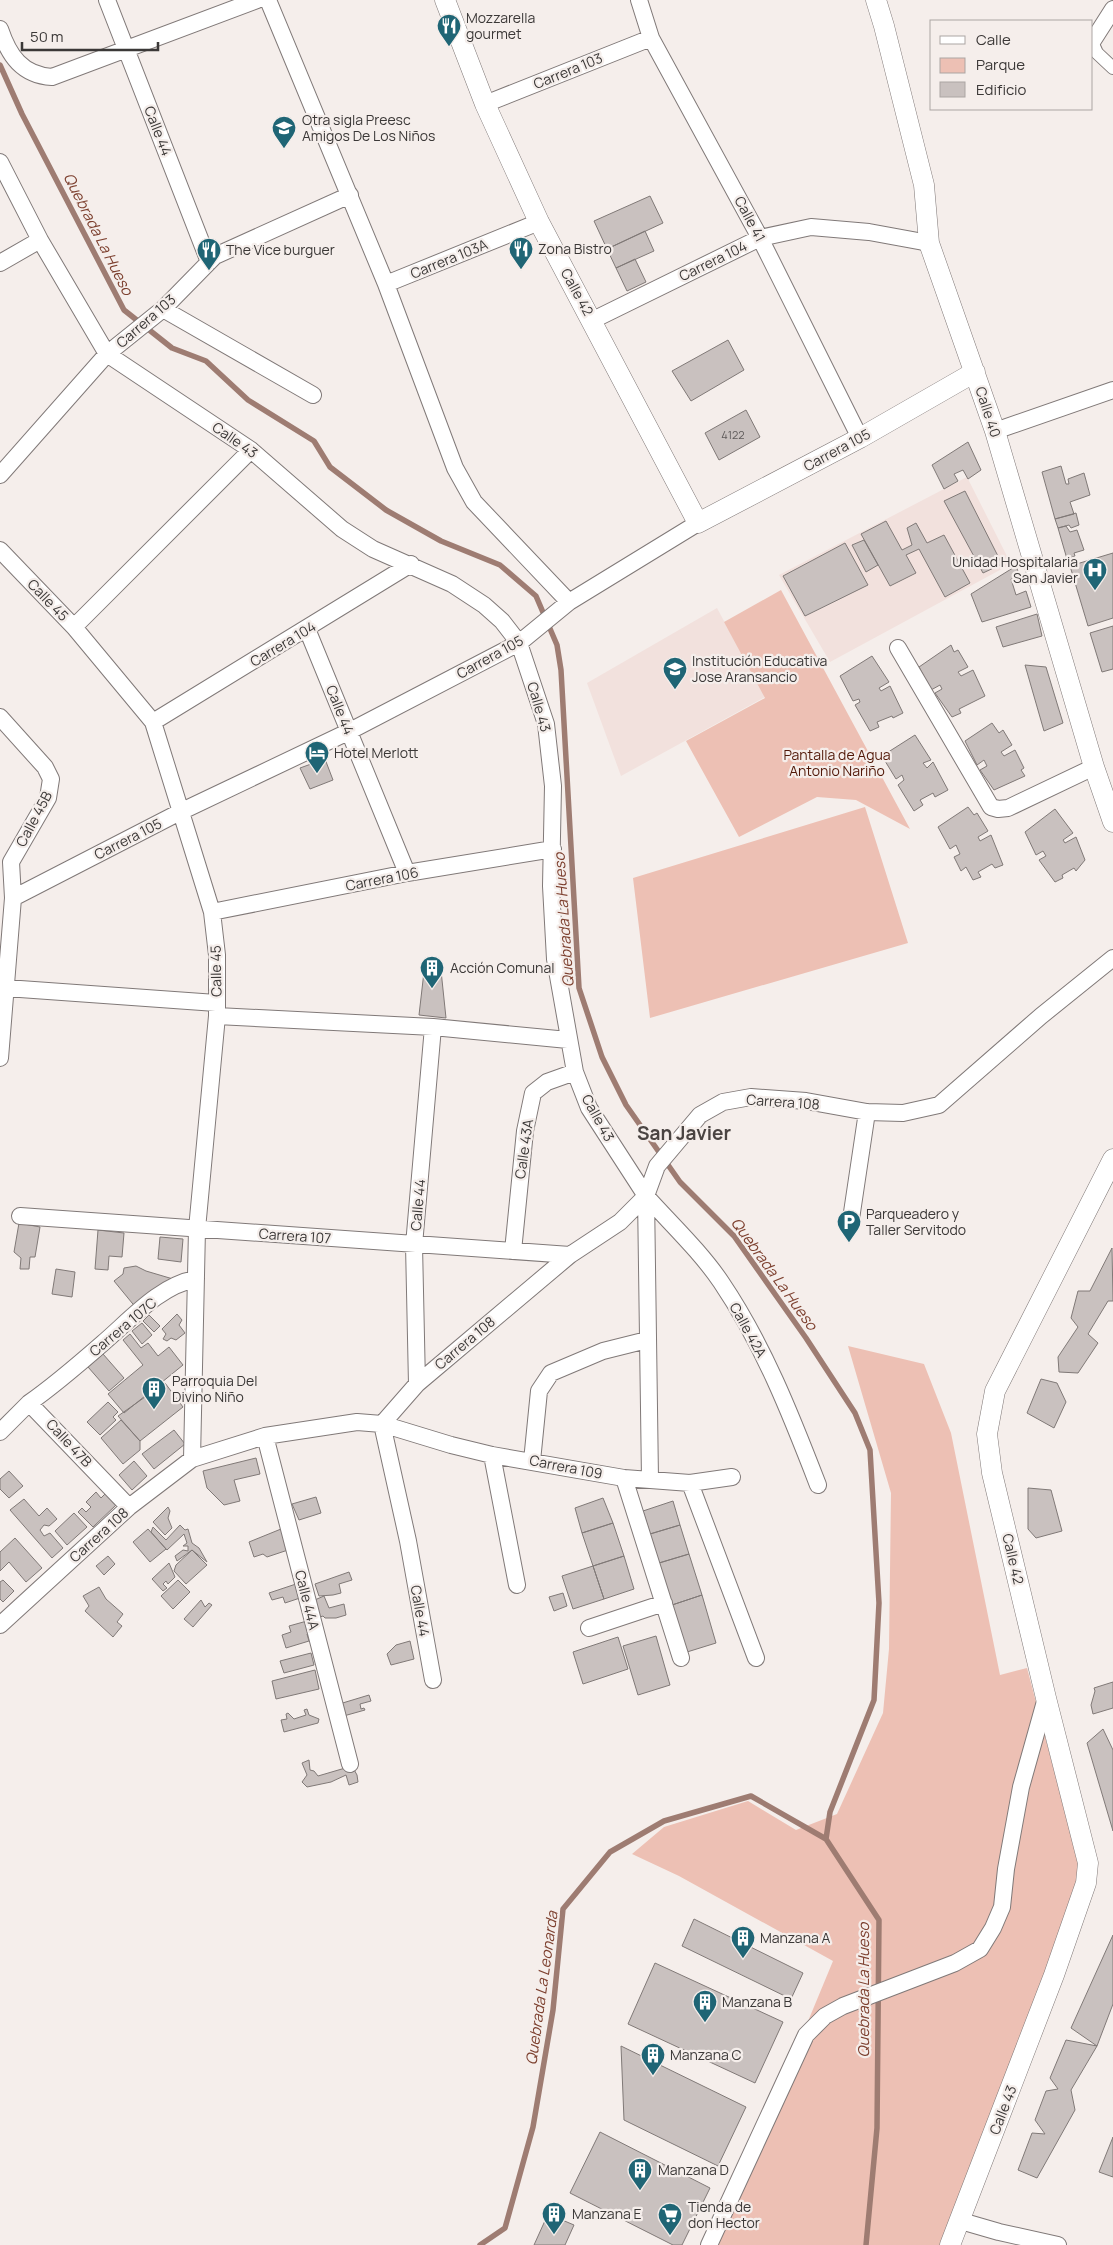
<svg xmlns="http://www.w3.org/2000/svg" width="1113" height="2245" viewBox="0 0 1113 2245" font-family="Manrope,sans-serif">
<style>
.built{fill:#f2e1dd}
.green{fill:#edc0b4}
.lines{fill:none;stroke-linecap:round;stroke-linejoin:round}
.stream{stroke:#9e7c72;stroke-width:5.5}
.building{fill:#c9c1bf;stroke:#807977}
.pedestrian-casing{stroke:#807978;stroke-width:14}
.minor-casing{stroke:#807978;stroke-width:18}
.tertiary-casing{stroke:#807978;stroke-width:21}
.pedestrian{stroke:#fff;stroke-width:12}
.minor{stroke:#fff;stroke-width:16}
.tertiary{stroke:#fff;stroke-width:20}
.labels{text-anchor:middle;stroke-width:4.5;stroke-linejoin:round;paint-order:stroke}
.number-label{font-size:11px;fill:#5e5a59}
.poi-label{font-size:14px;fill:#3b3837;stroke:#f5eeeb;text-anchor:start}
.street-label{font-size:14px;fill:#3b3837;stroke:#f5eeeb}
.park-label{font-size:14px;fill:#521808;stroke:#f5eeeb}
.water-label{font-size:15px;font-style:italic;fill:#7d402f;stroke:#f5eeeb}
.district-label{font-size:19px;font-weight:bold;fill:#4a4442;stroke:#f5eeeb}
</style>
<rect width="100%" height="100%" fill="#f5eeeb"/>
<path class="built" d="M967,477L1011,564L830,662L779,575Z
M717,608L765,697L621,776L587,683Z"/>
<path class="green" d="M781,590L910,829L856,800L817,797L739,837L686,741L765,698L724,622Z
M865,807L908,943L650,1018L633,878Z
M848,1346L924,1364L951,1433L1000,1675L1027,1668L1082,1876L945,2245H708L799,2043L833,1961L679,1876L632,1854L664,1827L748,1801L796,1830L837,1814L883,1713L889,1649L891,1493Z"/>
<g class="lines">
<path class="stream" d="M0,65L22,114L124,310L172,348L206,361L248,400L314,441L330,467L386,510L441,541L500,565L536,596L557,645L561,670L579,988L602,1057L626,1105L680,1182L734,1236L806,1338L855,1413L870,1450L879,1603L874,1700L830,1812L826,1839L879,1920L877,2128L866,2245
M480,2245L505,2228L533,2127L553,2010L563,1909L610,1852L664,1821L751,1796L826,1839"/>
</g>
<path class="building" d="M650,196L663,223L607,249L594,221Z
M645,231L654,251L616,268L607,249Z
M635,259L646,282L627,291L616,268Z
M728,340L744,370L691,401L672,371Z
M746,410L760,437L719,460L705,433Z
M968,442L981,470L968,479L963,470L954,474L958,481L944,489L932,465Z
M1061,466L1066,484H1069L1068,479L1084,473L1090,495L1070,502L1074,514L1055,519L1042,472Z
M965,491L1002,564L983,573L944,501Z
M1076,513L1079,525L1071,528L1069,525L1058,528L1055,519Z
M886,521L902,550L912,545L907,528L916,523L927,543L944,535L970,583L945,597L919,549L906,555L916,573L890,586L861,534Z
M1066,526L1070,532L1077,530L1084,550L1074,553L1075,556L1067,559L1058,528Z
M864,540L878,565L866,572L852,545Z
M845,543L868,585L805,616L783,576Z
M1113,553V618L1088,626L1070,566Z
M1016,566L1020,577L1011,579L1016,595L1026,591L1031,607L982,622L971,594Z
M1037,614L1042,636L1003,647L996,627Z
M1113,626V669L1102,672L1090,633Z
M951,645L954,652L958,650L968,667L958,672L961,676L973,670L985,696L959,709L961,713L952,717L935,693L942,689L940,685L931,690L919,667Z
M872,656L889,682L879,688L881,691L890,686L903,713L893,718L892,716L877,722L879,727L870,731L855,705L860,702L859,699L853,701L840,676Z
M1025,665L1046,667L1063,723L1044,731Z
M992,723L999,733L1003,730L1012,745L1001,752L1004,756L1015,750L1024,768L1021,770L1025,776L994,790L980,770L987,766L984,760L977,765L965,741Z
M915,735L931,760L923,763L927,768L933,762L948,790L935,797L933,793L920,800L923,805L914,811L898,785L904,780L902,775L896,779L882,756Z
M325,759L333,780L310,789L300,768Z
M968,807L974,815L977,813L988,831L978,837L980,841L991,835L1003,865L995,868L992,864L978,872L981,877L973,880L966,867L961,871L954,857L960,854L956,845L950,849L938,827Z
M1055,809L1073,833L1063,840L1065,843L1076,837L1085,860L1076,871L1074,868L1062,875L1063,878L1055,882L1039,860L1046,856L1043,851L1036,855L1025,832Z
M440,961L446,1018L419,1015L425,963Z
M19,1223L40,1227L35,1257H30L29,1269H20L21,1258L14,1252Z
M98,1230L124,1233L122,1257L109,1256L108,1270L95,1269Z
M160,1237L183,1239L181,1262L158,1259Z
M1112,1248L1113,1301H1108L1088,1334L1098,1343L1078,1373L1059,1372L1058,1357L1078,1327L1071,1318L1078,1291H1090Z
M136,1266L146,1271L173,1279L137,1309L114,1281L123,1274L124,1268Z
M56,1269L75,1272L72,1297L52,1294Z
M177,1314L182,1320L179,1325L185,1333L176,1340L171,1338L167,1341L163,1339L166,1334L162,1329Z
M149,1315L160,1326L154,1332L143,1321Z
M142,1323L152,1335L142,1344L132,1331Z
M130,1334L141,1348L148,1343L158,1356L169,1347L183,1365L124,1413L108,1394L143,1365L123,1340Z
M103,1354L124,1378L109,1391L88,1367Z
M1041,1379L1057,1383L1066,1402L1054,1428L1027,1413Z
M165,1383L183,1407L140,1441L118,1416Z
M108,1402L118,1412L113,1417L116,1420L100,1435L87,1422Z
M121,1420L140,1441V1450L123,1464L101,1438Z
M174,1430L185,1444L154,1469L142,1454Z
M256,1458L260,1474L234,1480L240,1501L224,1505L207,1488L203,1471Z
M134,1461L147,1476L132,1490L119,1475Z
M9,1471L23,1486L9,1498L0,1489V1479Z
M1028,1488L1051,1490L1062,1531L1036,1538L1028,1529Z
M96,1492L101,1498L105,1494L116,1505L93,1527L78,1512L82,1508L86,1512L91,1507L86,1502Z
M316,1497L321,1513L299,1520L292,1504Z
M603,1498L613,1523L582,1533L575,1508Z
M24,1499L39,1516L47,1508L57,1519L49,1526L44,1525L40,1530L44,1536L50,1533L63,1548L52,1558L10,1510Z
M673,1501L680,1525L650,1534L643,1511Z
M168,1507L170,1511L168,1518L172,1528L165,1535L153,1522Z
M74,1513L87,1527L67,1545L55,1531Z
M613,1523L624,1556L593,1566L582,1533Z
M180,1525L185,1530L188,1529L192,1543L199,1548L207,1562L192,1550L177,1561L175,1556L183,1550L188,1551V1546H183L187,1543L184,1534L167,1550L151,1532L153,1527L166,1540Z
M680,1525L689,1554L659,1563L650,1534Z
M148,1529L166,1549L150,1562L133,1542Z
M281,1529L288,1550L267,1557L263,1554L254,1557L249,1542Z
M15,1538L42,1568L26,1582L9,1562L0,1571V1552Z
M192,1550L207,1565L186,1584L174,1571L176,1565Z
M689,1554L702,1595L672,1605L659,1563Z
M108,1556L115,1564L104,1575L96,1566Z
M624,1556L634,1589L604,1599L593,1566Z
M169,1563L175,1577L168,1584L166,1581L163,1584L167,1588L163,1591L152,1579Z
M593,1566L604,1599L573,1609L562,1576Z
M349,1572L352,1580L339,1584L341,1593L333,1595L319,1596L315,1584Z
M3,1580L14,1591L3,1602L0,1599V1582Z
M178,1580L190,1592L173,1609L161,1596Z
M299,1583L303,1597L285,1603L283,1597L272,1600L269,1593Z
M99,1587L106,1599L123,1614L117,1622L122,1626L113,1637L85,1611L89,1606L83,1596Z
M563,1593L567,1606L554,1611L549,1597Z
M702,1595L716,1643L687,1652L672,1605Z
M324,1596L329,1608L344,1604L346,1615L336,1618H325L323,1616L317,1618L310,1602Z
M201,1600L205,1607L209,1603L212,1605L193,1627L184,1619Z
M307,1621L310,1633L307,1634L309,1641L286,1648L282,1635L291,1632L289,1626Z
M656,1636L670,1685L638,1695L623,1646Z
M618,1637L628,1669L583,1684L573,1652Z
M410,1641L414,1659L391,1665L387,1654L396,1645Z
M311,1653L314,1665L284,1673L280,1661Z
M315,1670L319,1689L276,1699L272,1681Z
M1113,1682V1708L1093,1714L1091,1705L1095,1691L1094,1688Z
M369,1695L371,1701L360,1704L361,1709L364,1708L365,1710L340,1717L336,1705Z
M307,1709L309,1715L319,1719L318,1723L284,1732L281,1720L287,1719L286,1714L288,1713L294,1719L306,1715L304,1710Z
M1103,1729L1113,1750V1831L1087,1743Z
M309,1760L310,1770L314,1771L318,1776L352,1766L357,1775L358,1782L349,1785L346,1775L331,1782L307,1787L302,1782L307,1775L302,1763Z
M694,1919L803,1973L791,1999L682,1946Z
M1113,1935V2004L1097,2046L1071,2028Z
M655,1963L783,2022L755,2083L628,2024Z
M1066,2040L1097,2046L1071,2090L1075,2110L1037,2178L1018,2170L1032,2133L1045,2134L1035,2120L1046,2091L1058,2089L1050,2078Z
M621,2046L746,2107L718,2166L624,2120Z
M600,2132L710,2188L682,2245H673L570,2193Z
M1113,2137V2177L1099,2172Z
M548,2214L574,2225L565,2245H534Z"/>
<g class="lines">
<defs>
<path id="pedestrian" d="M1092,42L1097,53L1113,68"/>
<path id="minor" d="M107,0L209,262
M268,0L386,284L455,468L474,502L569,602
M639,0L651,38L760,238L860,438
M0,29C9,56 22,75 52,77L257,0
M1092,42L1113,9
M485,104L651,38
M0,162L40,240L107,354L251,450L342,529L373,549L452,584L484,605L502,621L519,643L546,724L553,786L551,886L555,959L575,1072L589,1108L646,1196L650,1479
M0,263L40,240
M386,284L539,222
M163,309L313,395
M593,320L760,238L811,227L869,232L929,243
M995,431L1113,390
M0,475L107,354L163,309L215,256L350,195
M0,550L74,627L153,722L212,912L217,955V1016L197,1229L192,1459
M74,627L251,450
M307,629L407,873
M898,648L991,807L998,809L1008,808L1094,767
M0,717L45,767L51,779L48,798L11,862L13,898L0,1058
M153,722L411,564
M13,898L180,812L348,732L519,643L569,602L698,523
M212,912L407,873L553,849
M6,988L216,1003
M217,1016L433,1027L568,1040
M646,1196C671,1224 700,1251 721,1282C763,1344 791,1415 818,1485
M20,1216L570,1255
M851,1219L867,1112
M513,1251L525,1131L533,1093L547,1082L575,1072
M417,1384L414,1245L433,1027
M0,1432L29,1403
M265,1436L350,1764
M492,1455L517,1585
M532,1461L539,1391L551,1373L603,1351L647,1340
M624,1478L681,1658
M690,1483L756,1658
M129,1507L29,1403C55,1385 79,1364 103,1343C130,1320 160,1285 196,1279
M0,1625L129,1507L192,1459L265,1436L357,1422L382,1424L451,1445L492,1455L624,1478L690,1483L732,1477
M589,1628L664,1603
M433,1680L408,1541L382,1424L417,1384L570,1255L620,1222L646,1196L657,1166L700,1115L723,1102L751,1097L806,1101L867,1112L903,1113L939,1105L1041,1016L1113,958
M961,2221L999,2232L1058,2245
M709,2245L806,2035L825,2016L843,2006L955,1963L980,1949L993,1928L1002,1907L1006,1869L1021,1787L1046,1698"/>
<path id="tertiary" d="M445,0L485,104L539,222L698,523L860,438L975,372
M876,0L884,26L924,185L929,243L995,431L1094,767L1113,822
M950,2245L1054,1975L1086,1883L1088,1863L1046,1698L992,1473L987,1434L995,1391L1113,1159"/>
</defs>
<use href="#pedestrian" class="pedestrian-casing"/>
<use href="#minor" class="minor-casing"/>
<use href="#tertiary" class="tertiary-casing"/>
<use href="#pedestrian" class="pedestrian"/>
<use href="#minor" class="minor"/>
<use href="#tertiary" class="tertiary"/>
</g>
<defs>
<symbol id="restaurant-pin" viewBox="-11 -11 22 30"><path d="M0 17L-7.5 6A9.5 9.5 0 1 1 7.5 6Z" fill="#1f6575" stroke="#f5eeeb"/><path d="M-5-6h1v4h1v-4h1v4h1v-4h1v5L-1.5 .5V6h-2V.5L-5-1ZM5-6V6H3V1.5H1.5Q1.5-4 5-6Z" fill="#fff"/></symbol>
<symbol id="school-pin" viewBox="-11 -11 22 30"><path d="M0 17L-7.5 6A9.5 9.5 0 1 1 7.5 6Z" fill="#1f6575" stroke="#f5eeeb"/><path d="M0-5L7-2L0 1L-7-2ZM-4 1L0 2.5L4 1V4Q0 6-4 4Z" fill="#fff"/></symbol>
<symbol id="hospital-pin" viewBox="-11 -11 22 30"><path d="M0 17L-7.5 6A9.5 9.5 0 1 1 7.5 6Z" fill="#1f6575" stroke="#f5eeeb"/><path d="M-5-5h3v3.5h4V-5h3V5h-3V1.5h-4V5h-3Z" fill="#fff"/></symbol>
<symbol id="hotel-pin" viewBox="-11 -11 22 30"><path d="M0 17L-7.5 6A9.5 9.5 0 1 1 7.5 6Z" fill="#1f6575" stroke="#f5eeeb"/><path d="M-6-4.5h1.5V1H6V5H4.5V3h-9V5H-6ZM-4 0a1.8 1.8 0 1 1 3.6 0ZM.5 0V-2.5h3Q6-2.5 6 0Z" fill="#fff"/></symbol>
<symbol id="building-pin" viewBox="-11 -11 22 30"><path d="M0 17L-7.5 6A9.5 9.5 0 1 1 7.5 6Z" fill="#1f6575" stroke="#f5eeeb"/><path d="M-4-6H4V6H1V3H-1V6H-4ZM-2.5-4.3h1.7v1.8h-1.7ZM.8-4.3h1.7v1.8H.8ZM-2.5-1h1.7V.8h-1.7ZM.8-1h1.7V.8H.8Z" fill="#fff"/></symbol>
<symbol id="parking-pin" viewBox="-11 -11 22 30"><path d="M0 17L-7.5 6A9.5 9.5 0 1 1 7.5 6Z" fill="#1f6575" stroke="#f5eeeb"/><path d="M-3.5-5.5H1a3.5 3.5 0 0 1 0 7H-1V5.5H-3.5ZM-1-3.4V-.6H.8a1.4 1.4 0 0 0 0-2.8Z" fill="#fff"/></symbol>
<symbol id="supermarket-pin" viewBox="-11 -11 22 30"><path d="M0 17L-7.5 6A9.5 9.5 0 1 1 7.5 6Z" fill="#1f6575" stroke="#f5eeeb"/><path d="M-6-5.5h2.5l.6 2H6L4.5 2H-2.5L-4.4-4H-6ZM-1.5 3.2a1.3 1.3 0 1 0 .1 0ZM3 3.2a1.3 1.3 0 1 0 .1 0Z" fill="#fff"/></symbol>
</defs>
<g fill-rule="evenodd">
<use href="#restaurant-pin" x="435" y="12" width="28" height="38"/>
<use href="#school-pin" x="270" y="114" width="28" height="38"/>
<use href="#restaurant-pin" x="507" y="235" width="28" height="38"/>
<use href="#restaurant-pin" x="195" y="236" width="28" height="38"/>
<use href="#hospital-pin" x="1081" y="556" width="28" height="38"/>
<use href="#school-pin" x="661" y="655" width="28" height="38"/>
<use href="#hotel-pin" x="303" y="739" width="28" height="38"/>
<use href="#building-pin" x="418" y="954" width="28" height="38"/>
<use href="#parking-pin" x="835" y="1208" width="28" height="38"/>
<use href="#building-pin" x="140" y="1375" width="28" height="38"/>
<use href="#building-pin" x="729" y="1924" width="28" height="38"/>
<use href="#building-pin" x="691" y="1988" width="28" height="38"/>
<use href="#building-pin" x="639" y="2041" width="28" height="38"/>
<use href="#building-pin" x="626" y="2156" width="28" height="38"/>
<use href="#building-pin" x="540" y="2200" width="28" height="38"/>
<use href="#supermarket-pin" x="656" y="2201" width="28" height="38"/>
</g>
<g class="labels">
<g class="number-label">
<text x="733" y="439">4122</text>
</g>
<g class="poi-label">
<text x="466" y="23">Mozzarella<tspan x="466" dy="16">gourmet</tspan></text>
<text x="302" y="125">Otra sigla Preesc<tspan x="302" dy="16">Amigos De Los Niños</tspan></text>
<text x="538" y="254">Zona Bistro</text>
<text x="226" y="255">The Vice burguer</text>
<text x="1078" y="567" text-anchor="end">Unidad Hospitalaria<tspan x="1078" dy="16">San Javier</tspan></text>
<text x="692" y="666">Institución Educativa<tspan x="692" dy="16">Jose Aransancio</tspan></text>
<text x="334" y="758">Hotel Merlott</text>
<text x="450" y="973">Acción Comunal</text>
<text x="866" y="1219">Parqueadero y<tspan x="866" dy="16">Taller Servitodo</tspan></text>
<text x="172" y="1386">Parroquia Del<tspan x="172" dy="16">Divino Niño</tspan></text>
<text x="760" y="1943">Manzana A</text>
<text x="722" y="2007">Manzana B</text>
<text x="670" y="2060">Manzana C</text>
<text x="658" y="2175">Manzana D</text>
<text x="688" y="2212">Tienda de<tspan x="688" dy="16">don Hector</tspan></text>
<text x="572" y="2219">Manzana E</text>
</g>
<g class="street-label">
<text transform="translate(568 71) rotate(-22)" y="5">Carrera 103</text>
<text transform="translate(158 131) rotate(69)" y="5">Calle 44</text>
<text transform="translate(750 219) rotate(62)" y="5">Calle 41</text>
<text transform="translate(449 259) rotate(-22)" y="5">Carrera 103A</text>
<text transform="translate(713 261) rotate(-26)" y="5">Carrera 104</text>
<text transform="translate(577 292) rotate(61)" y="5">Calle 42</text>
<text transform="translate(146 321) rotate(-41)" y="5">Carrera 103</text>
<text transform="translate(988 412) rotate(72)" y="5">Calle 40</text>
<text transform="translate(235 440) rotate(35)" y="5">Calle 43</text>
<text transform="translate(837 450) rotate(-28)" y="5">Carrera 105</text>
<text transform="translate(48 600) rotate(46)" y="5">Calle 45</text>
<text transform="translate(283 644) rotate(-31)" y="5">Carrera 104</text>
<text transform="translate(490 657) rotate(-29)" y="5">Carrera 105</text>
<text transform="translate(539 707) rotate(74)" y="5">Calle 43</text>
<text transform="translate(340 710) rotate(68)" y="5">Calle 44</text>
<text transform="translate(34 819) rotate(-62)" y="5">Calle 45B</text>
<text transform="translate(128 839) rotate(-27)" y="5">Carrera 105</text>
<text transform="translate(382 879) rotate(-11)" y="5">Carrera 106</text>
<text transform="translate(216 971) rotate(-91)" y="5">Calle 45</text>
<text transform="translate(783 1102) rotate(4)" y="5">Carrera 108</text>
<text transform="translate(598 1118) rotate(61)" y="5">Calle 43</text>
<text transform="translate(524 1149) rotate(-82)" y="5">Calle 43A</text>
<text transform="translate(418 1205) rotate(-85)" y="5">Calle 44</text>
<text transform="translate(295 1236) rotate(4)" y="5">Carrera 107</text>
<text transform="translate(123 1327) rotate(-40)" y="5">Carrera 107C</text>
<text transform="translate(748 1330) rotate(61)" y="5">Calle 42A</text>
<text transform="translate(465 1343) rotate(-40)" y="5">Carrera 108</text>
<text transform="translate(69 1443) rotate(47)" y="5">Calle 47B</text>
<text transform="translate(566 1467) rotate(11)" y="5">Carrera 109</text>
<text transform="translate(99 1535) rotate(-42)" y="5">Carrera 108</text>
<text transform="translate(1013 1559) rotate(77)" y="5">Calle 42</text>
<text transform="translate(307 1600) rotate(76)" y="5">Calle 44A</text>
<text transform="translate(420 1611) rotate(80)" y="5">Calle 44</text>
<text transform="translate(1003 2110) rotate(-69)" y="5">Calle 43</text>
</g>
<g class="park-label">
<text x="837" y="760">Pantalla de Agua<tspan x="837" dy="16">Antonio Nariño</tspan></text>
</g>
<g class="water-label">
<text transform="translate(98 234) rotate(63)" y="5">Quebrada La Hueso</text>
<text transform="translate(564 920) rotate(-94)" y="5">Quebrada La Hueso</text>
<text transform="translate(774 1274) rotate(54)" y="5">Quebrada La Hueso</text>
<text transform="translate(542 1988) rotate(-82)" y="5">Quebrada La Leonarda</text>
<text transform="translate(864 1990) rotate(-90)" y="5">Quebrada La Hueso</text>
</g>
<g class="district-label">
<text x="684" y="1140">San Javier</text>
</g>
</g>
<rect x="930" y="20" width="162" height="90" fill="#f5eeeb" stroke="#aba5a3"/>
<rect x="940" y="36" width="25" height="8" fill="#ffffff" stroke="#aba5a3"/>
<text x="976" y="45" font-size="15" fill="#3b3837">Calle</text>
<rect x="940" y="58" width="25" height="15" fill="#edc0b4" stroke="#aba5a3"/>
<text x="976" y="70" font-size="15" fill="#3b3837">Parque</text>
<rect x="940" y="82" width="25" height="15" fill="#c9c1bf" stroke="#aba5a3"/>
<text x="976" y="95" font-size="15" fill="#3b3837">Edificio</text>
<path d="M22 42v8h136v-8" fill="none" stroke="#3b3837" stroke-width="2.5"/>
<text x="30" y="42" font-size="15" fill="#3b3837" stroke="#f5eeeb" stroke-width="4" paint-order="stroke">50 m</text>
</svg>
